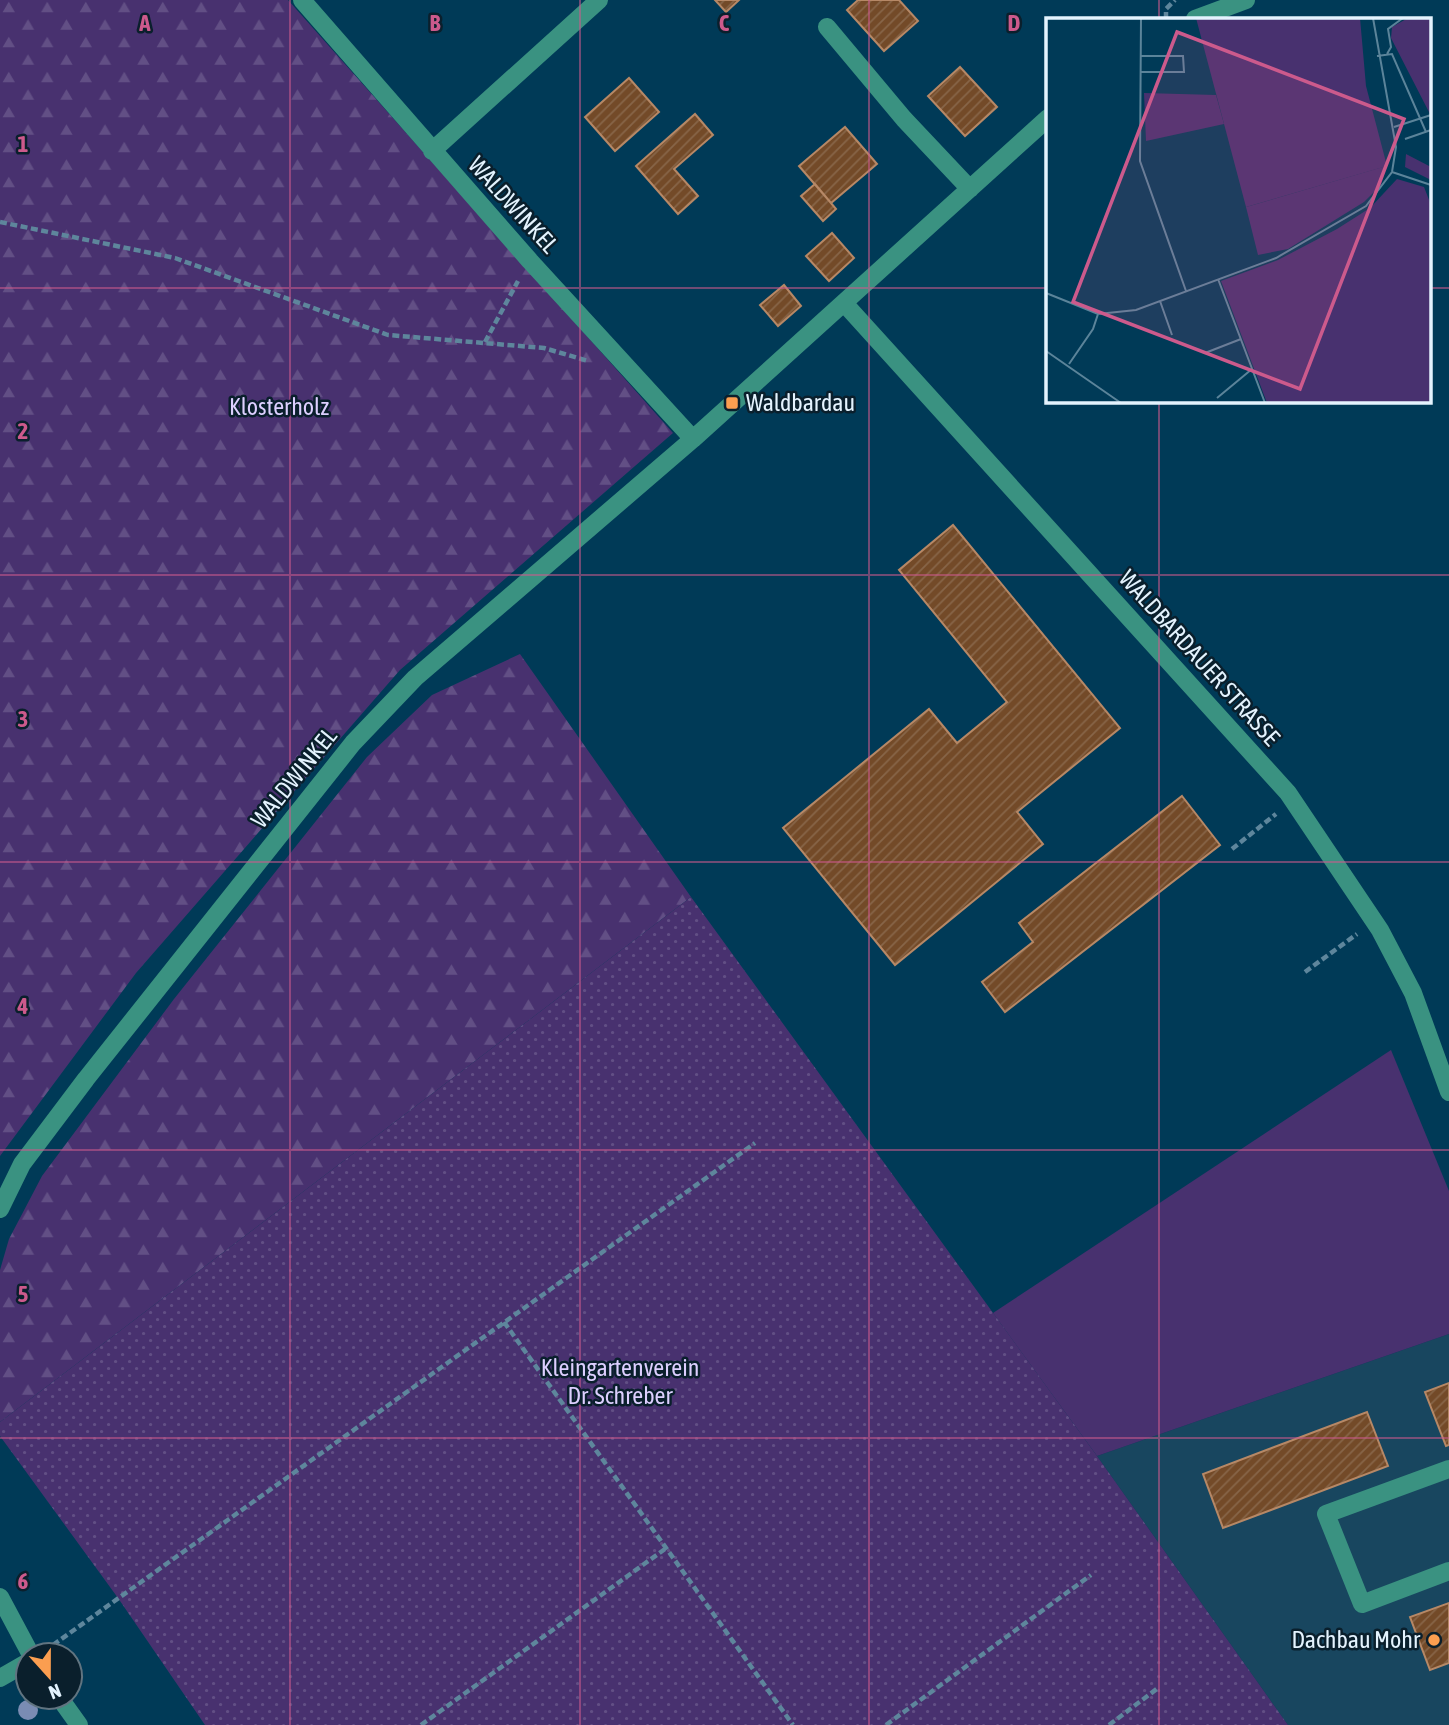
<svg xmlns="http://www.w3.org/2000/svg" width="1449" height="1725" viewBox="0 0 1449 1725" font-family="'Asap Condensed',sans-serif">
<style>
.built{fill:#18465f}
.green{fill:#48316f}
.forest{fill:url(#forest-firs)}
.garden{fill:url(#garden-dots)}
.building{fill:url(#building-hatch);stroke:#b68866;stroke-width:2}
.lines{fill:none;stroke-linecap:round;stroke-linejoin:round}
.path{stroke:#5e869c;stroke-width:4.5;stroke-dasharray:7 3.5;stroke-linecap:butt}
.minor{stroke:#3a9281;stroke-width:18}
.tree{fill:#7a8cb3}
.grid{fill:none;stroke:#cc5a8c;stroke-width:2;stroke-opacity:0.55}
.poi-dot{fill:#fb9e50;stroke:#0a1f2c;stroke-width:2.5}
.labels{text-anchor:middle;stroke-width:5;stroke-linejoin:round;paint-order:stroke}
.street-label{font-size:24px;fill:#e4f3fe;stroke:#0a1f2c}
.poi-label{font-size:24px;fill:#e4f3fe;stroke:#0a1f2c;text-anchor:start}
.park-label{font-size:24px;fill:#ddcfff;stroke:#0a1f2c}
.inset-road{fill:none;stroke:#5b849a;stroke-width:2}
.view{fill:#cc5a8c;fill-opacity:0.15;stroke:#cc5a8c;stroke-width:3.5}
.inset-edge{fill:none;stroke:#e4f3fe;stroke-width:3.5}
.grid-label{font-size:23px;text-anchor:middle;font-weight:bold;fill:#cc5a8c;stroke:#0a1f2c;stroke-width:5;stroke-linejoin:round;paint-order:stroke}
</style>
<defs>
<pattern id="forest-firs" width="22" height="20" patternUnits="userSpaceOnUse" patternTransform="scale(1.75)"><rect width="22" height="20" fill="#48316f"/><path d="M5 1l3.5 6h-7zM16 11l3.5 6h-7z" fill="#624f85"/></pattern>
<pattern id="garden-dots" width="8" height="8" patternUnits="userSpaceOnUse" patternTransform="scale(1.75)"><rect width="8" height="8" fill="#48316f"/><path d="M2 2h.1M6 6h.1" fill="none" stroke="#624f85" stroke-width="1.8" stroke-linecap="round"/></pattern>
<pattern id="building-hatch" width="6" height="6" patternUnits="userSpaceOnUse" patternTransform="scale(1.75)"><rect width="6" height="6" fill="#734a28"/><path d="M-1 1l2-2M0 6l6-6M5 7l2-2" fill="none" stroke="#876548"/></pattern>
</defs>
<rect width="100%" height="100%" fill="#003a57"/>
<path class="built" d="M1449,1334V1725H1288L1097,1456Z"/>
<path class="green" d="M1391,1050L1449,1191V1334L1097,1456L993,1313Z"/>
<path class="forest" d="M0,0H288L673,433L400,670L136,973L0,1156Z
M520,654L691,897L0,1422V1270L9,1239L42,1176L174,999L367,757L432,695Z"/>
<path class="garden" d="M691,897L1097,1456L1288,1725H205L118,1598L0,1436V1422Z"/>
<path class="building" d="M715,0H739L726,12Z
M858,0H899L918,21L884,51L847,10Z
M960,67L997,107L965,136L928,96Z
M629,78L659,112L615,151L585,117Z
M695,114L713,135L674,169L698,196L678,214L636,166Z
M845,127L877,164L831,203L799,166Z
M815,184L836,209L823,221L801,196Z
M832,233L854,258L829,281L806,256Z
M784,285L801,306L778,326L760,305Z
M953,525L1120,728L1017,812L1043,844L895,965L783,828L929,709L957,743L1007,702L899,570Z
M1182,796L1220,845L1005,1012L982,982L1033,942L1019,923Z
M1449,1383V1445L1446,1446L1425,1392Z
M1367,1412L1388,1466L1223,1528L1203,1474Z
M1449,1603V1663L1430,1670L1410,1617Z"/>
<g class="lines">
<path class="path" d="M1166,19V9L1175,0
M0,222L175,258L388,335L544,348L588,361
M485,342L518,281
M1232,849L1276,814
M1305,972L1357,934
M504,1322L793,1725
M53,1645L755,1143
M421,1725L665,1549
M886,1725L1091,1575
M1109,1725L1158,1688"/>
<path class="minor" d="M302,0L530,261L693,439
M1195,19L1246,0
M827,27L904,119L970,189
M432,151L599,0
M844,303L1288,793L1380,930L1413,993L1449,1092
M0,1209L22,1164L86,1079L353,743L415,678L693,439L1048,118
M1449,1469L1326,1514L1362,1604L1449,1571
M0,1597L31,1655
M0,1678L28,1662
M59,1697L79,1725"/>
</g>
<circle class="tree" cx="28" cy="1710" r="10"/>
<path class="grid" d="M290,0V1725M580,0V1725M869,0V1725M1159,0V19M0,288H1048M1430,288H1449M1159,401V1725M0,575H1449M0,862H1449M0,1150H1449M0,1438H1449"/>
<g class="poi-dot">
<rect x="725" y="396" width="14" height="14" rx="3.5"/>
<circle cx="1434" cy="1640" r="7"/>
</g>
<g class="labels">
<g class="street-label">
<text transform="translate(513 205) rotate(48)" y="8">WALDWINKEL</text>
<text transform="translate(1199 658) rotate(48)" y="8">WALDBARDAUER STRASSE</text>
<text transform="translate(294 778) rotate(-51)" y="8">WALDWINKEL</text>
</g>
<g class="poi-label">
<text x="746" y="411">Waldbardau</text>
<text x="1420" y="1648" text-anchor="end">Dachbau Mohr</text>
</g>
<g class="park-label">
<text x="279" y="415">Klosterholz</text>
<text x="620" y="1376">Kleingartenverein<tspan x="620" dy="28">Dr. Schreber</tspan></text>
</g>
</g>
<g transform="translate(1046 18)">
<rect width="385" height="385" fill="#003a57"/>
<path d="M362,0H385L384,96L345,20L346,9ZM98,75L170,77L178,106L100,123ZM360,136L385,149V162L359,149Z" fill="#48316f"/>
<path d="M343,140L335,167L318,184L242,231L212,237L200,189L340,148ZM351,161L378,169L385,187V385H221L175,263L232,242L291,211L324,190Z" fill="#48316f"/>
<path d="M150,0H314L320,68L341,148L200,189Z" fill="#48316f"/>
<path class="inset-road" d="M95,0L94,143L140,273M341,36L345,29L342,11L357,0M331,38L346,36L380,114M94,54H138L137,38H94M348,109L385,97M359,121L385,112M346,154L385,167M172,261L219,385M0,275L52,296L90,292L230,240L320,188L346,154L350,129L327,0M114,283L126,317M0,333L75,385M159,335L195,321M23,346L47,311L52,296M171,380L206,351"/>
<path class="view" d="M131,14L358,101L254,371L27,284Z"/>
<rect width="385" height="385" class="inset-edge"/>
</g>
<g class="grid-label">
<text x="145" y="31">A</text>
<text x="435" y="31">B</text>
<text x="724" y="31">C</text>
<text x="1014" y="31">D</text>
<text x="23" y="152">1</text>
<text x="23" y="439">2</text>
<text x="23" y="727">3</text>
<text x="23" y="1014">4</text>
<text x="23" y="1302">5</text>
<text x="23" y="1589">6</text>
</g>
<g transform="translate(49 1676) rotate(159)"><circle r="33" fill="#0a1f2c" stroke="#617480" stroke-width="2"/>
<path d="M0-5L12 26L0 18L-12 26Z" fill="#fb9e50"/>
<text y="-10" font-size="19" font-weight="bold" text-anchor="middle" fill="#e4f3fe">N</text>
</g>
</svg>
